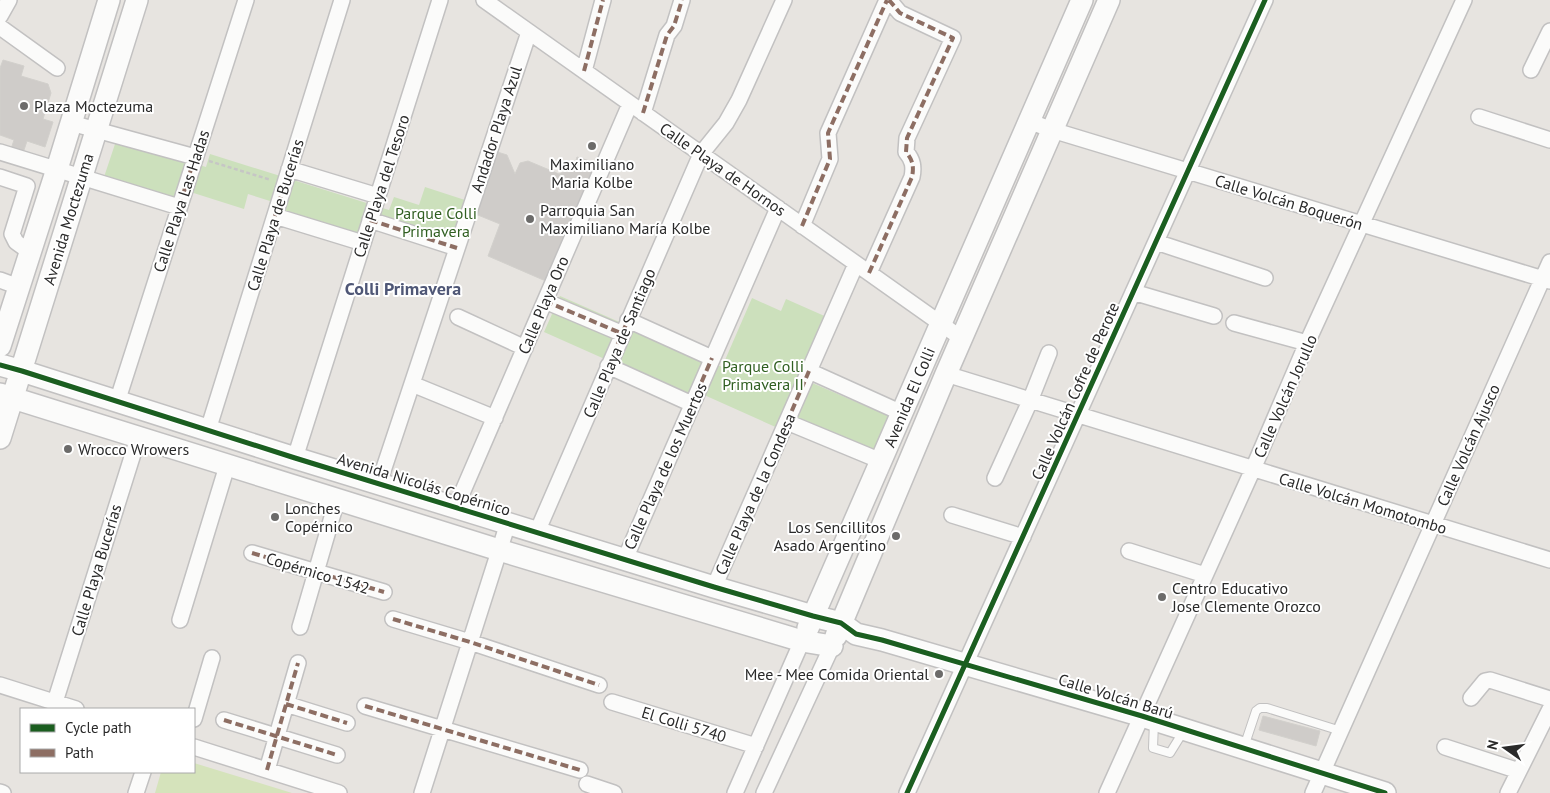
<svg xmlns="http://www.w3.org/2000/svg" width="1550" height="793" viewBox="0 0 1550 793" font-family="'PT Sans',sans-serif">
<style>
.green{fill:#cce0bc}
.pitch{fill:#d5e3bb}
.building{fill:#cfccc9;stroke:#d2d0cc}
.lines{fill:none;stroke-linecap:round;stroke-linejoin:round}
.lane-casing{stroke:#c2c1c1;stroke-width:10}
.street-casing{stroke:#c2c1c1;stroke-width:18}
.secondary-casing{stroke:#c2c1c1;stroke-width:24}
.path{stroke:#c6c6c5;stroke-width:2.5;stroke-dasharray:4 2.5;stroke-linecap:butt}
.lane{stroke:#fbfbfa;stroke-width:8}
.street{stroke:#fbfbfa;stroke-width:15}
.secondary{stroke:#fbfbfa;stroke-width:21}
.quiet{stroke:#8d6e63;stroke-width:4;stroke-dasharray:8 4;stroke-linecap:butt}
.cycleway-casing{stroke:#fff;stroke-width:8}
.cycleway{stroke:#1b5e20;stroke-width:5}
.poi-dot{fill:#6c6b6a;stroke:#fff;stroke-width:2}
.labels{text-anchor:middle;stroke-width:4;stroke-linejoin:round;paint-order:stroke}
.poi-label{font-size:16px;fill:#2a2a2a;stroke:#fff;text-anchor:start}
.street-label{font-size:16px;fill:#2a2a2a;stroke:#fff}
.park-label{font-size:16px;fill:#305f21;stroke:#fff}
.neighbourhood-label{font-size:18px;font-weight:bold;fill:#4f5776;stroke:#fff}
</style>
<rect width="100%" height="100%" fill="#e7e4e0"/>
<path class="green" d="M116,141L206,167L210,154L389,210L394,197L419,205L425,187L468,201L451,254L362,225L357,239L268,210L270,201L248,194L244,209L181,189L177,200L104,177Z
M560,296L722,367L752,298L781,311L786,299L829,318L803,379L891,417L875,453L780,429L693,390L690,397L544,332Z"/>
<path class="pitch" d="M194,763L292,793H155L161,772H194Z"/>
<path class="building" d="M3,60L24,66L21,76L48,84L51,93L43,119L53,122L45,147L27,141L23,153L11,149L14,140L0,135V68Z
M494,151L507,155L515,174L520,163L528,161L559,174L574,167L577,157L596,163L548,282L488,256L500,224L473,213Z
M1263,716L1320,731L1316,746L1259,730Z"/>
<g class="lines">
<defs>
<path id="lane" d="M1154,722L1153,748L1170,753L1183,732
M1244,747L1256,711L1260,708H1267L1341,731"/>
<path id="street" d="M484,0L961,338
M0,16L9,0
M0,27L57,68
M1531,70L1550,31
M584,71L603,0
M643,113L667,35L674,26L682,0
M1479,117L1550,140
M1029,121L1052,130L1550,281
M71,123L195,157
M0,152L179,207
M289,169L378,196
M0,177L27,186L12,234L16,242L30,252
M275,216L363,243
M370,220L457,248
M802,226L830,159L828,133L887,0
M1156,242L1265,278
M869,273L912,177C914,167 913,160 906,152L907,138L953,38L900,13L889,0
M0,280L19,287
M1133,292L1214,316
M545,301L623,334
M458,317L525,348
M628,320L712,358
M1234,323L1307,343
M608,366L692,404
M809,371L902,413
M946,374L1550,560
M412,384L495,418
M117,402L246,0
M787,422L881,461
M208,430L342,0
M295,458L440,0
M995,478L1030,401L1049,353
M379,483L529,32
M456,507L630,104
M952,515L1023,537
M537,532L701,154L726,123L739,100L784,0
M1129,551L1205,575
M252,553L384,592
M625,559L778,208
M714,587L856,264
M393,619L470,642L599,685
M180,620L227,466
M300,627L337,500
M0,685L76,709
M1471,698L1485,681L1490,680L1550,699
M55,702L138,438
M612,702L756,746
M286,704L347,723
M365,706L580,770
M194,719L212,658
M224,720L337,755
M194,747L339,793
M1445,747L1519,771
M267,770L298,663
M587,784L614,793
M0,792L3,793
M136,793L143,772
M422,793L508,523
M735,793L802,641
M764,793L832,646
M907,793L1265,0
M1107,793L1253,469L1307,343L1464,0
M1313,793L1550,262
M1508,793L1550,709"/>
<path id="secondary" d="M0,346L57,169L109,0
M0,365L22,371L295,458L714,587L813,616L841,623L856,634L882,640L1142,716L1385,793
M0,394L499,550L802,641L832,646
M0,438L137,0
M808,628L1082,0
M836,636L946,374L1109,0"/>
</defs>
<use href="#lane" class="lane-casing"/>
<use href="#street" class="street-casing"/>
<use href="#secondary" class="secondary-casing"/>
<path class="path" d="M209,161L271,180"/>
<use href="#lane" class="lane"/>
<use href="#street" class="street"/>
<use href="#secondary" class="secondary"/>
<path class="quiet" d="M584,71L603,0
M643,113L667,35L674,26L682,0
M179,207L195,157
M275,216L289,169
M370,220L457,248
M802,226L830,159L828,133L887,0
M363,243L378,196
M869,273L912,177C914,167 913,160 906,152L907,138L953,38L900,13L889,0
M545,301L623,334
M608,366L628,320
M692,404L712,358
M787,422L809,371
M252,553L384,592
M393,619L470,642L599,685
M286,704L347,723
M365,706L580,770
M224,720L337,755
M267,770L298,663"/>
<defs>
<path id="cycleway" d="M0,365L22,371L295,458L714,587L813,616L841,623L856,634L882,640L1142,716L1385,793
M907,793L1265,0"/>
</defs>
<use href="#cycleway" class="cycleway-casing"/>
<use href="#cycleway" class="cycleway"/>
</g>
<g class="poi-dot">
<circle cx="24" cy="106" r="5"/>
<circle cx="592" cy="146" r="5"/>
<circle cx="530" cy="219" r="5"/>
<circle cx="68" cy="449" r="5"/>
<circle cx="275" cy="517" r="5"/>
<circle cx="896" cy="536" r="5"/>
<circle cx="1162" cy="597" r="5"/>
<circle cx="939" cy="674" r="5"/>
</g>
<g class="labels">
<g class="poi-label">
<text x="34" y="112">Plaza Moctezuma</text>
<text x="592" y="170" text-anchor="middle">Maximiliano<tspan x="592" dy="18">Maria Kolbe</tspan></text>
<text x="540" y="216">Parroquia San<tspan x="540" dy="18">Maximiliano María Kolbe</tspan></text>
<text x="78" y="455">Wrocco Wrowers</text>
<text x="285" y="514">Lonches<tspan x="285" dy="18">Copérnico</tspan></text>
<text x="886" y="533" text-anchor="end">Los Sencillitos<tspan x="886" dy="18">Asado Argentino</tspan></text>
<text x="1172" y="594">Centro Educativo<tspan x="1172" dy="18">Jose Clemente Orozco</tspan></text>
<text x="929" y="680" text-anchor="end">Mee - Mee Comida Oriental</text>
</g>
<g class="street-label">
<text transform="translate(496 129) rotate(-72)" y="6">Andador Playa Azul</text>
<text transform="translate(723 169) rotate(35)" y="6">Calle Playa de Hornos</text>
<text transform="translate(381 186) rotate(-72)" y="6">Calle Playa del Tesoro</text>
<text transform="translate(181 201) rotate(-72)" y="6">Calle Playa Las Hadas</text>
<text transform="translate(1289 202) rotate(17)" y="6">Calle Volcán Boquerón</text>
<text transform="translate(275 215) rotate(-73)" y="6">Calle Playa de Bucerías</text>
<text transform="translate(68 219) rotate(-73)" y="6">Avenida Moctezuma</text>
<text transform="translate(543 305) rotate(-67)" y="6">Calle Playa Oro</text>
<text transform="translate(619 343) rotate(-67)" y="6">Calle Playa de Santiago</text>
<text transform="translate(1075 391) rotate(-66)" y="6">Calle Volcán Cofre de Perote</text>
<text transform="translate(1285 396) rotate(-66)" y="6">Calle Volcán Jorullo</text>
<text transform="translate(909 397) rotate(-67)" y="6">Avenida El Colli</text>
<text transform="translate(1468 445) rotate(-66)" y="6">Calle Volcán Ajusco</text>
<text transform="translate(665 466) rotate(-66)" y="6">Calle Playa de los Muertos</text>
<text transform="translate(424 484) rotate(17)" y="6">Avenida Nicolás Copérnico</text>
<text transform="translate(755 494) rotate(-66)" y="6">Calle Playa de la Condesa</text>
<text transform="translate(1363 503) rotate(17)" y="6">Calle Volcán Momotombo</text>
<text transform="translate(96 570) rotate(-73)" y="6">Calle Playa Bucerías</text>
<text transform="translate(318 573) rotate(17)" y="6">Copérnico 1542</text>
<text transform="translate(1116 696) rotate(17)" y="6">Calle Volcán Barú</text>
<text transform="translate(684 724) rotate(17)" y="6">El Colli 5740</text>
</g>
<g class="park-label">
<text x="436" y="219">Parque Colli<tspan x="436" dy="18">Primavera</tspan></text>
<text x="763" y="372">Parque Colli<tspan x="763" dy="18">Primavera II</tspan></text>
</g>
<g class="neighbourhood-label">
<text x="403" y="295">Colli Primavera</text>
</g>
</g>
<rect x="20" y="708" width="175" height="65" fill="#ffffff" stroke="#aaaaaa"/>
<rect x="30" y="724" width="25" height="8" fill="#1b5e20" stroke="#aaaaaa"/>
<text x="65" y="733" font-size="15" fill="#2a2a2a">Cycle path</text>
<rect x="30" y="749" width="25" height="8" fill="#8d6e63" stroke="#aaaaaa"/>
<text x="65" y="758" font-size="15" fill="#2a2a2a">Path</text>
<g transform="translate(1505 748) rotate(284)" stroke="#ffffff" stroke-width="4" paint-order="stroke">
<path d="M0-4L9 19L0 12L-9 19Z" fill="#2a2a2a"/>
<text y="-8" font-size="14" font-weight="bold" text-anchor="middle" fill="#2a2a2a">N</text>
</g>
</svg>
